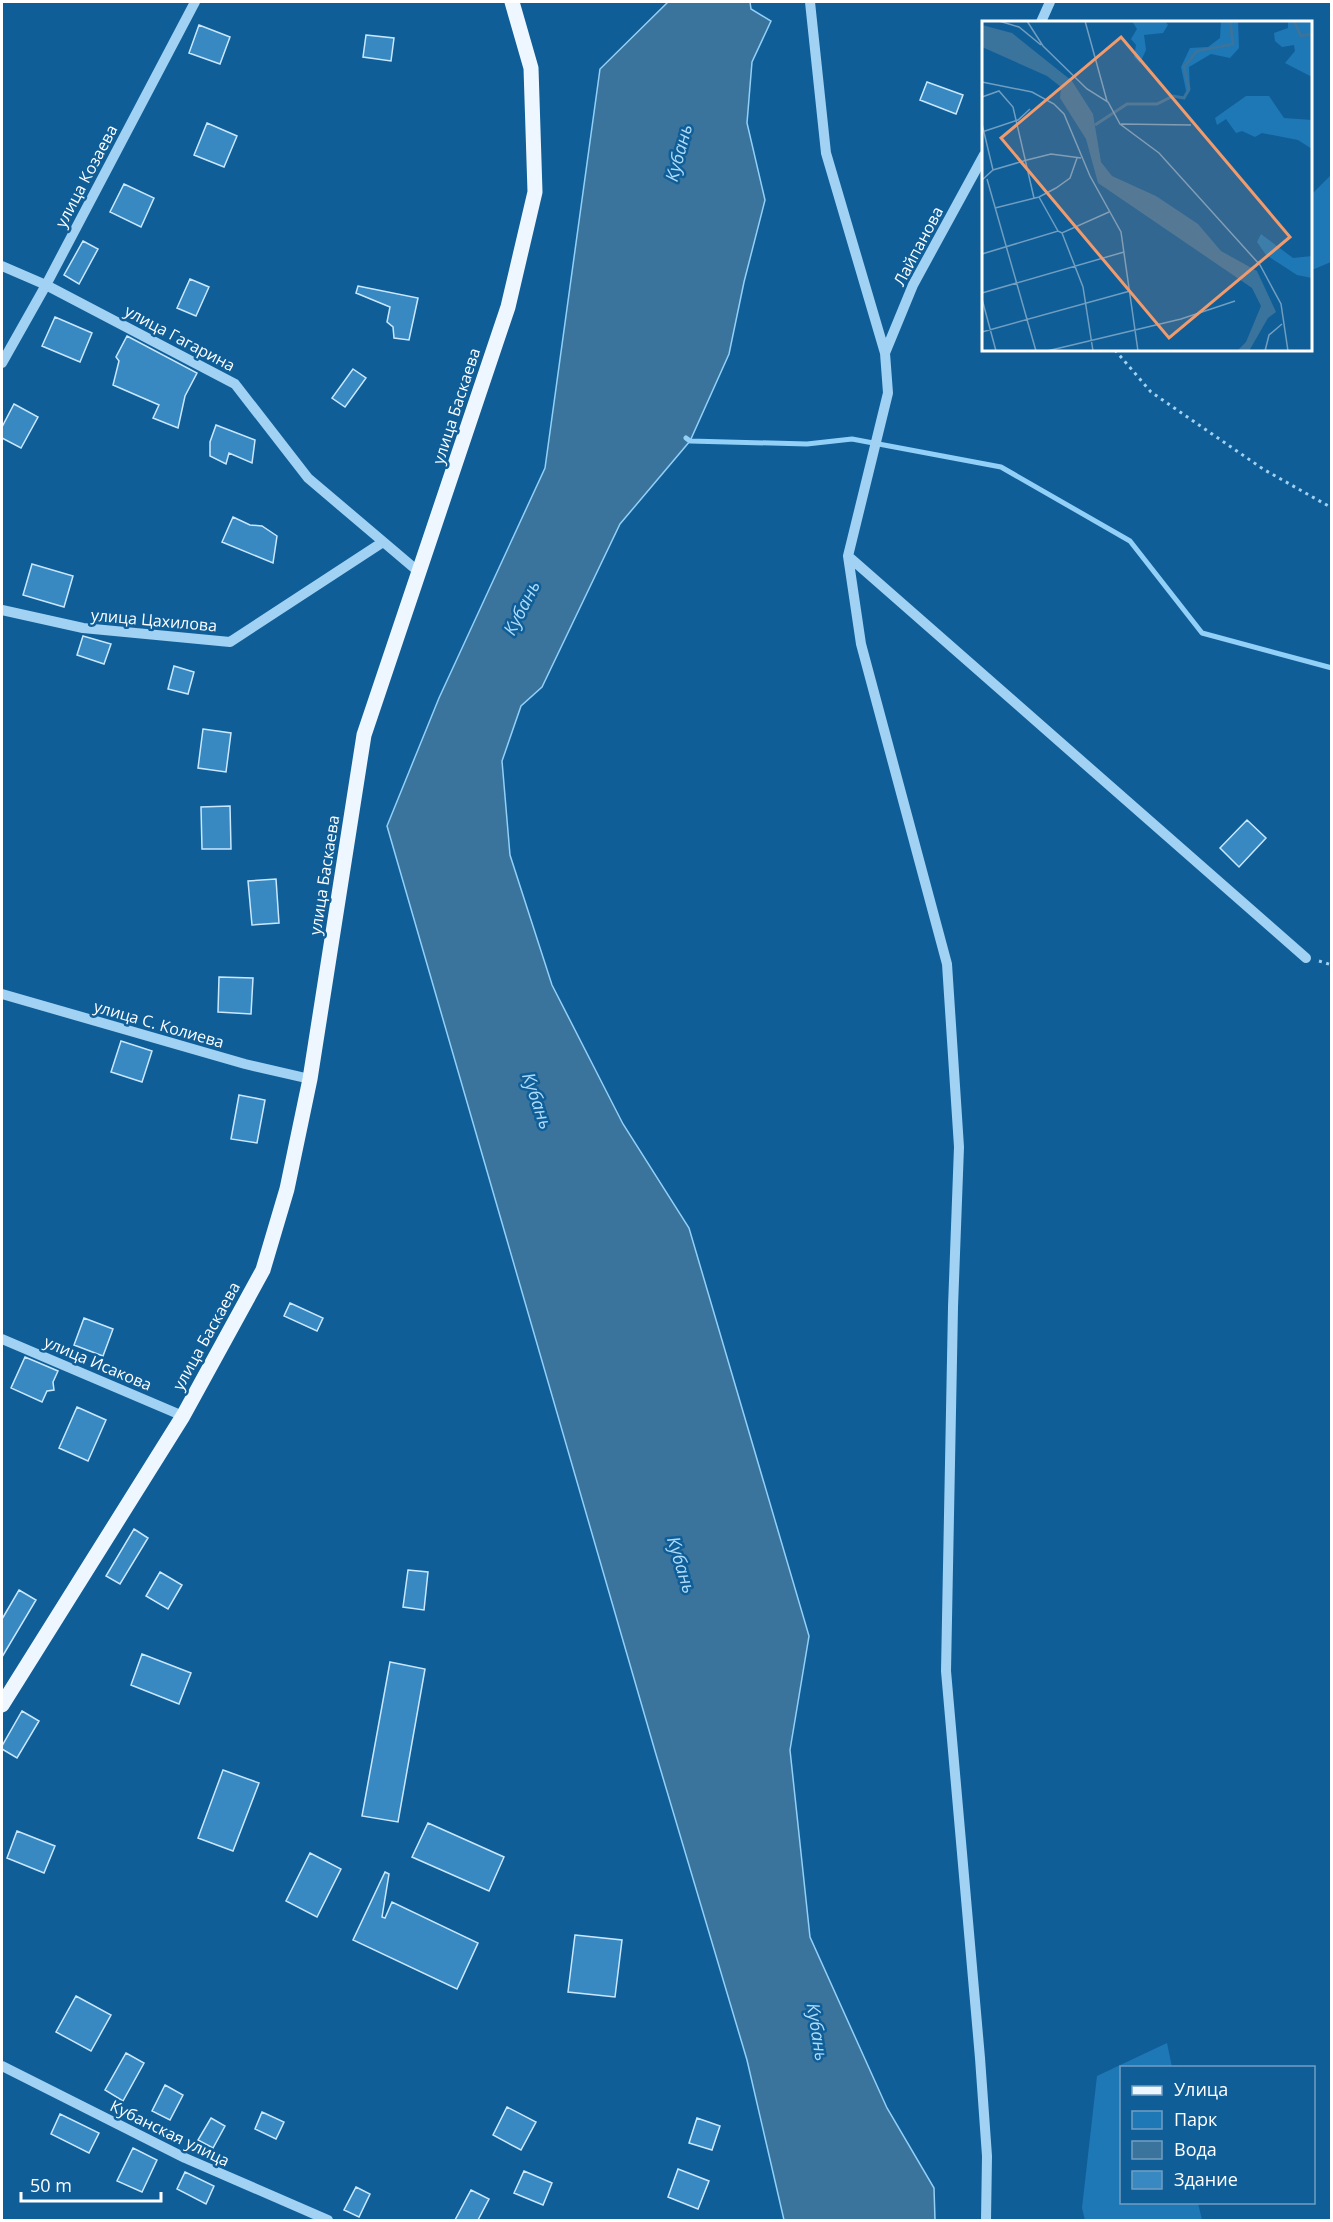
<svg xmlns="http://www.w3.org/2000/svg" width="1333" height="2222" viewBox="0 0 1333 2222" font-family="'Open Sans',sans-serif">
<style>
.green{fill:#1e78b6}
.water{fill:#3a739c;stroke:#92d0f8;stroke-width:1.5}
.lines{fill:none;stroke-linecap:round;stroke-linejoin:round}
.stream{stroke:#92d0f8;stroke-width:5}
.building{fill:#3888c1;stroke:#c9e8fe;stroke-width:1.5}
.path{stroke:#a1d2f4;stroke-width:3;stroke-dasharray:3 4.5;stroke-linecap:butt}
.minor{stroke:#a1d2f4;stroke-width:10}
.major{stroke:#eef7ff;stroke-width:15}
.labels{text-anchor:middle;stroke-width:5;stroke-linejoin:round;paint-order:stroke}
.street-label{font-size:16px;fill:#fff;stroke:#105e98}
.water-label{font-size:18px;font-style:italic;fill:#addcfb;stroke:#105e98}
.inset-river{fill:none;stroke:#3a739c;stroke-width:3}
.inset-road{fill:none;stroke:#709ec1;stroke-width:1.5}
.view{fill:#f19b6d;fill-opacity:0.15;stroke:#f19b6d;stroke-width:3}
.inset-edge{fill:none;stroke:#fff;stroke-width:3}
</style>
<rect width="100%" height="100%" fill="#105e98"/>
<path class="green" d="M1331,175V262L1312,270L1311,195Z
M1167,2043L1172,2067L1122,2068V2202L1198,2203L1202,2220H1085L1082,2208L1097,2076Z"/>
<path class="water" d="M668,2H750L751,9L771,21L752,62L747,123L765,200L744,282L729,354L690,441L620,524L542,687L521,706L502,761L510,855L552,985L623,1124L689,1228L809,1636L790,1750L810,1937L887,2108L934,2188L935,2220H784L747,2060L655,1751L387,826L439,698L545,468L600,69Z"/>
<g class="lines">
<path class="stream" d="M686,438L690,441L807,444L852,439L1001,467L1130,541L1202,633L1332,668"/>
</g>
<path class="building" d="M199,25L230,37L220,64L189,53Z
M366,35L394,38L391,61L363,57Z
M927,82L963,95L956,114L920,100Z
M207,123L237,136L224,167L194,155Z
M124,184L154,198L141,227L110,212Z
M83,241L98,249L79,284L64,275Z
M190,279L209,287L196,316L177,308Z
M358,286L418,298L409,340L394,338L393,327L387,322L390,307L356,293Z
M55,317L92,333L80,362L42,346Z
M127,336L197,373L185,396L178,428L153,418L159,405L113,385L119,361L116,357Z
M353,369L366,378L345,407L332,398Z
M14,404L38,417L21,448L2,438V427Z
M216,425L255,440L252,463L229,453L226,464L210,456V442Z
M233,517L250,525L262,526L277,536L273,563L222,542Z
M32,564L73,576L64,607L23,595Z
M83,636L111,644L104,664L77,655Z
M174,666L194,672L188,694L168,689Z
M203,729L231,733L226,772L198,768Z
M230,806L231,849H202L201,807Z
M1247,820L1266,838L1239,867L1220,848Z
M276,879L279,923L252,925L248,881Z
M219,977L253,978L251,1014L218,1012Z
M121,1041L152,1051L142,1082L111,1072Z
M239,1095L265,1100L257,1143L231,1139Z
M290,1303L323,1318L317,1331L284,1316Z
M84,1318L113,1329L103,1356L74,1345Z
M25,1357L58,1371L53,1382L54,1390L47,1391L42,1402L11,1388Z
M77,1407L106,1420L88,1461L59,1448Z
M134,1529L148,1538L120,1584L106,1576Z
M408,1570L428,1572L424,1610L403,1607Z
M160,1572L182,1585L168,1609L146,1596Z
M19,1590L36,1600L2,1657V1619Z
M142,1654L191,1673L179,1704L131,1685Z
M390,1662L425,1669L398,1822L362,1816Z
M22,1711L39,1721L17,1758L2,1749V1746Z
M223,1770L259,1783L233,1851L198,1838Z
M428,1823L504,1857L489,1891L412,1857Z
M17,1831L55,1846L44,1873L7,1858Z
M310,1853L341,1869L317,1917L286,1901Z
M385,1872L389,1874L382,1917L385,1918L392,1902L478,1943L457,1989L353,1940Z
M575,1935L622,1940L615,1997L568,1992Z
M76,1996L111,2015L91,2051L56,2032Z
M126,2053L144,2063L123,2101L105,2090Z
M165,2085L183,2095L170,2120L152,2111Z
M507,2107L536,2122L521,2150L493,2135Z
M262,2112L284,2122L276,2139L255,2129Z
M60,2114L99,2133L89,2153L51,2134Z
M211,2118L225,2126L213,2148L198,2140Z
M697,2118L720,2126L712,2150L689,2143Z
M133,2148L157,2160L142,2192L117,2181Z
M678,2169L709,2181L698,2209L668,2197Z
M524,2171L552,2183L543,2205L514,2193Z
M185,2172L214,2186L206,2204L177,2189Z
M356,2187L370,2194L359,2217L344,2210Z
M471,2190L489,2199L478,2220H455Z"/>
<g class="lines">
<path class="path" d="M1115,350L1151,392L1263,469L1332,508
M1319,961L1332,965"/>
<path class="minor" d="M810,2L826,153L885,353L888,393L848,556L861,644L947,964L959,1147L953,1307L946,1671L980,2058L987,2156L986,2220
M1041,22L1050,2
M2,266L46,285L235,384L308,478L420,573
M885,353L913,285L984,155
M2,363L46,285L195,2
M848,556L1306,958
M2,610L83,628L230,642L383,542
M2,994L245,1064L310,1079
M2,1339L183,1416
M2,2066L185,2158L328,2220"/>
<path class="major" d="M2,1705L183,1416L263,1270L287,1189L310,1079L364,735L508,307L535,192L531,68L512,2"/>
</g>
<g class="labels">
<g class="street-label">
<text transform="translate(86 176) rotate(-62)" y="6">улица Козаева</text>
<text transform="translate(918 246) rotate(-62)" y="6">Лайпанова</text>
<text transform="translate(180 338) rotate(28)" y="6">улица Гагарина</text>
<text transform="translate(456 406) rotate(-72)" y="6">улица Баскаева</text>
<text transform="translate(154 620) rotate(5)" y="6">улица Цахилова</text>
<text transform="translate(324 875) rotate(-81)" y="6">улица Баскаева</text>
<text transform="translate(159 1024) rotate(16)" y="6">улица С. Колиева</text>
<text transform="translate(206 1336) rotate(-61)" y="6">улица Баскаева</text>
<text transform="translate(98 1363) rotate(23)" y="6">улица Исакова</text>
<text transform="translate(170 2133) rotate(26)" y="6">Кубанская улица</text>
</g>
<g class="water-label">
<text transform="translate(679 153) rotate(-75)" y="6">Кубань</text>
<text transform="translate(522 608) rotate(-63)" y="6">Кубань</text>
<text transform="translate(537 1101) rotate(71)" y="6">Кубань</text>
<text transform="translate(681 1565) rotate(73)" y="6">Кубань</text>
<text transform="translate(817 2032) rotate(81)" y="6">Кубань</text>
</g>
</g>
<g transform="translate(982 21)">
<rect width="330" height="330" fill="#105e98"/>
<path d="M150,0H183L186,4L181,12L162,14L164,29L158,42L152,36L154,24L149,18L155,8ZM239,0H256L257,27L248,37L229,33L207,46L208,70L205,74L199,46L208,27L226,26L238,17ZM306,0H330V56L303,42L313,30L312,24L300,26L293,20L292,12L306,7ZM264,75H287L302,97L330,99V128L316,119L280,112L273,116L260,110L254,112L244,98L235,104L233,97ZM279,213L311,237L330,235V257L315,254L284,234L275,221Z" fill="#1e78b6"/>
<path d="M0,4L30,12L90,60L111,93L119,141L130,155L174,175L216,203L239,230L275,250L294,291L286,297L267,330H255L264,321L279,285L270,267L116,162L104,118L78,77L79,66L65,55L0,26Z" fill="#3a739c"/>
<path class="inset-river" d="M312,0L319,15L330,13M113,104L145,83H175L191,75L202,77L207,68L202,46L215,30L251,23L248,0"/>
<path class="inset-road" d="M17,0L37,6L59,24M45,0L61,25L105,68L126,81L138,103L177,132L278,244L299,283L306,330M103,0L125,80M0,61L50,71L72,83L82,93L108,155L139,211L156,330M0,76L17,70L31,86L52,177M0,103L11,149M139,103L209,104M0,111L36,99L48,88M5,158L54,330M0,159L11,149L45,139L69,133L99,137M57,176L76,210M13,187L57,176L74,167L88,157L95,137M80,212L101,266L111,330M0,233L76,210L80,212L127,191M0,272L142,231M0,278L14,330M0,311L148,270M65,330L199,298L253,280M283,330L287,314L300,303"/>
<path class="view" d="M139,16L308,216L187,317L19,117Z"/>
<rect width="330" height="330" class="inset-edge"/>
</g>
<rect width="1333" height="2222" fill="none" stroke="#ffffff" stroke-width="6"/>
<rect x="1120" y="2066" width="195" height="138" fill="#105e98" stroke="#709ec1" stroke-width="1.5"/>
<rect x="1132" y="2086" width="30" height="9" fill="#eef7ff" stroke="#709ec1" stroke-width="1.5"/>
<text x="1174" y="2096" font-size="18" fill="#ffffff">Улица</text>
<rect x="1132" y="2111" width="30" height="18" fill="#1e78b6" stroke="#709ec1" stroke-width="1.5"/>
<text x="1174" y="2126" font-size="18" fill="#ffffff">Парк</text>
<rect x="1132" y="2141" width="30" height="18" fill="#3a739c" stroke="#709ec1" stroke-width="1.5"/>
<text x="1174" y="2156" font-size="18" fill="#ffffff">Вода</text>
<rect x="1132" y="2171" width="30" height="18" fill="#3888c1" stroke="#709ec1" stroke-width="1.5"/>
<text x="1174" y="2186" font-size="18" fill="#ffffff">Здание</text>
<path d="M21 2192v9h140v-9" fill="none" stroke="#ffffff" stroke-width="3"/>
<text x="30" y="2192" font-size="18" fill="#ffffff" stroke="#105e98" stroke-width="4.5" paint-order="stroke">50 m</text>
</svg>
